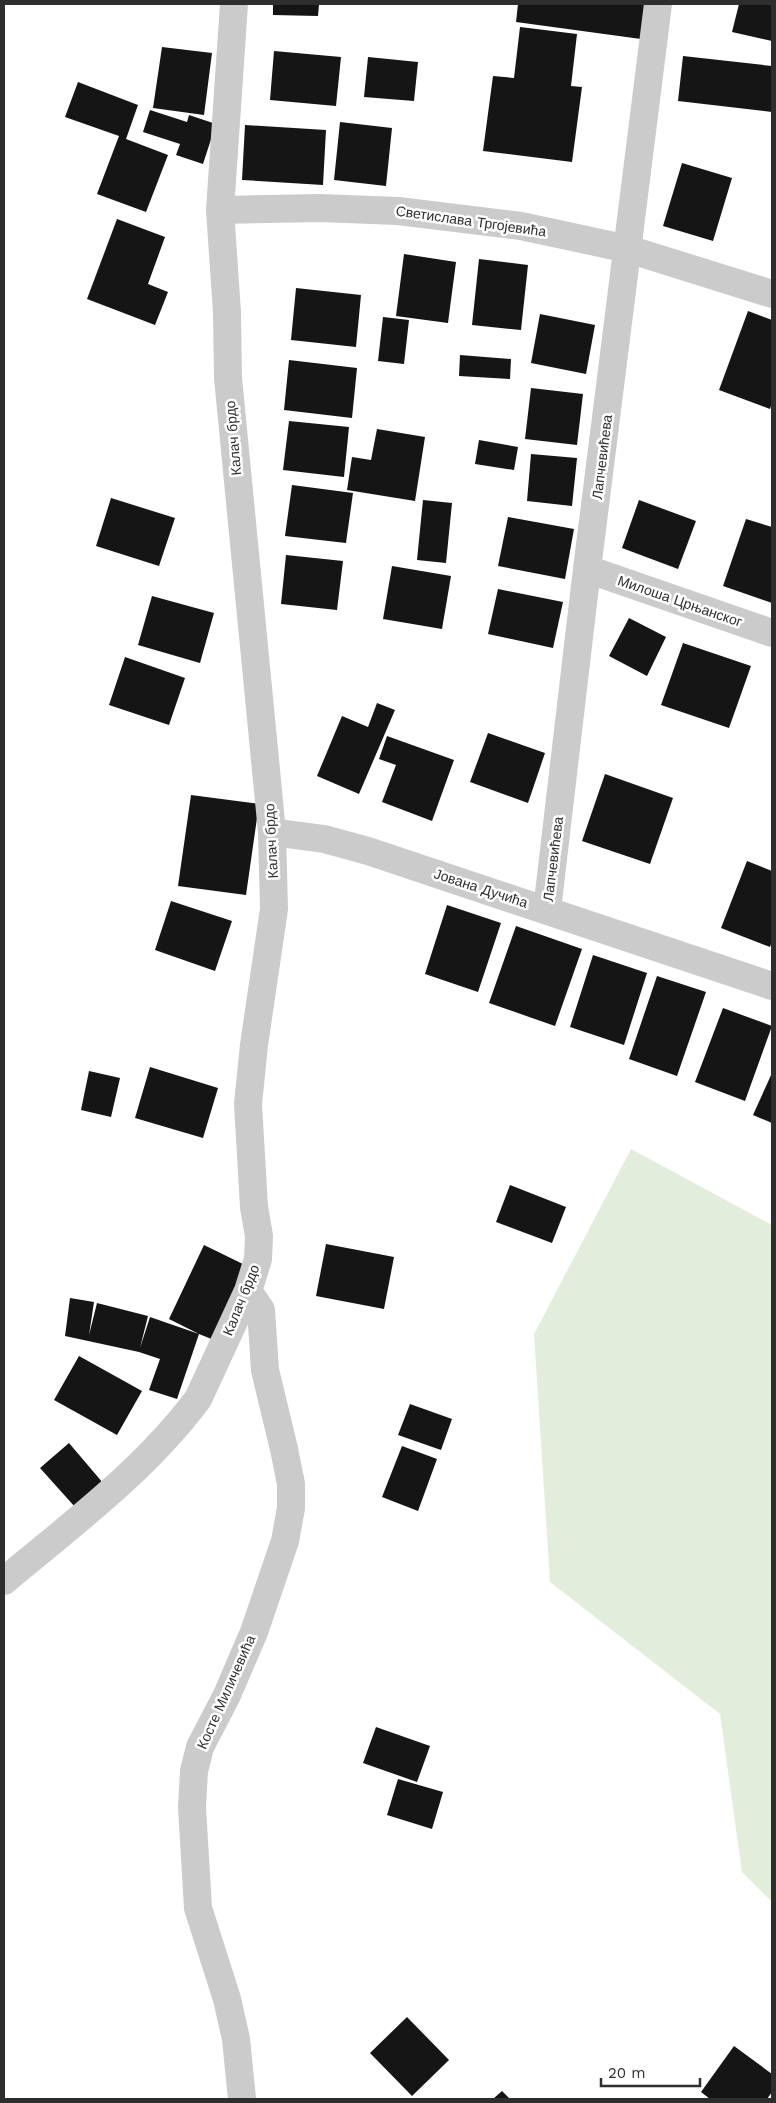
<svg xmlns="http://www.w3.org/2000/svg" width="776" height="2103" viewBox="0 0 776 2103" font-family="'Work Sans',sans-serif">
<style>
.green{fill:#e2eddb}
.building{fill:#151515}
.lines{fill:none;stroke-linecap:round;stroke-linejoin:round}
.minor{stroke:#cbcbcb;stroke-width:28}
.labels{text-anchor:middle;stroke-width:5;stroke-linejoin:round;paint-order:stroke}
.street-label{font-size:14px;fill:#2e2e2e;stroke:#fff}
</style>
<rect width="100%" height="100%" fill="#fff"/>
<path class="green" d="M631,1149L772,1225V1902L742,1872L720,1714L550,1582L534,1334Z"/>
<path class="building" d="M273,4H319L318,16L273,15Z
M518,4H645L641,39L516,22Z
M739,4H772V41L732,32Z
M520,27L577,34L571,86L582,87L572,162L483,151L493,76L514,78Z
M162,47L212,53L204,115L153,108Z
M274,51L341,57L336,106L270,100Z
M683,56L772,66V112L678,101Z
M368,57L418,62L414,101L364,97Z
M78,82L138,105L126,139L168,155L146,212L97,194L119,136L65,117Z
M150,110L187,122L189,115L216,124L203,164L176,155L180,144L143,132Z
M340,122L392,128L386,186L334,180Z
M245,125L326,130L323,185L242,180Z
M682,163L732,178L713,241L663,226Z
M117,219L165,237L148,284L168,292L155,325L87,299Z
M404,254L456,262L448,323L396,316Z
M479,259L528,265L521,330L472,325Z
M296,288L361,295L356,347L291,340Z
M748,311L772,320V403L770,409L719,390Z
M540,314L595,325L586,374L531,363Z
M383,317L409,320L404,364L378,361Z
M460,355L511,359L510,379L459,376Z
M289,360L357,368L352,418L284,410Z
M531,388L583,394L577,445L525,439Z
M289,421L349,427L344,477L283,470Z
M377,429L425,437L415,501L347,490L352,457L371,460Z
M479,440L518,447L514,470L475,464Z
M531,454L577,458L572,506L527,501Z
M292,485L353,493L346,543L285,536Z
M111,498L175,518L159,566L96,546Z
M423,500L452,503L446,563L417,560Z
M639,500L696,521L678,569L622,548Z
M508,517L574,529L565,579L498,566Z
M746,519L772,527V603L723,586Z
M286,555L343,561L337,610L281,604Z
M392,566L451,576L442,629L383,619Z
M498,589L563,602L553,648L488,634Z
M152,596L214,613L200,663L138,645Z
M629,618L666,637L647,676L609,656Z
M683,643L751,666L729,728L661,705Z
M125,657L185,678L169,725L109,705Z
M377,703L395,710L359,794L317,776L342,716L368,727Z
M488,733L545,753L528,803L470,782Z
M387,736L454,760L432,821L382,802L396,765L379,759Z
M605,774L673,798L650,864L582,841Z
M191,795L259,804L246,895L178,886Z
M747,861L772,871V941L770,947L721,928Z
M171,901L232,921L215,971L155,950Z
M447,905L501,923L478,992L425,974Z
M516,926L582,949L555,1026L489,1003Z
M593,955L647,973L624,1045L570,1027Z
M657,976L706,992L677,1076L629,1059Z
M723,1008L772,1026L745,1101L695,1082Z
M150,1067L218,1088L203,1138L135,1118Z
M89,1071L120,1078L111,1117L81,1110Z
M772,1073V1123L753,1115Z
M510,1185L566,1207L552,1243L496,1222Z
M326,1244L394,1257L384,1309L316,1296Z
M204,1245L249,1267L214,1340L199,1334L177,1399L149,1390L160,1359L139,1352L65,1336L70,1298L94,1302L89,1335L97,1303L148,1316L140,1348L150,1317L199,1334L169,1319Z
M79,1356L142,1391L117,1435L54,1400Z
M410,1404L452,1419L441,1450L398,1435Z
M69,1443L103,1483L75,1507L40,1468Z
M402,1446L437,1459L418,1511L382,1497Z
M376,1727L430,1746L417,1782L363,1763Z
M398,1779L443,1792L432,1829L387,1815Z
M407,2017L449,2060L412,2096L370,2053Z
M734,2046L772,2074V2092L767,2099H710L701,2092Z
M502,2091L510,2099H493Z"/>
<g class="lines">
<path class="minor" d="M220,210L320,208L398,211L521,226L628,249L772,294
M587,569L772,633
M272,832L324,839L368,851L772,986
M547,910L587,569L658,4
M4,1581C72,1524 144,1471 198,1399L248,1291L258,1259L259,1236L254,1207L248,1104L254,1045L274,909L272,832L228,378L227,312L220,210L234,4
M242,2099L236,2039L227,1999L198,1908L192,1807L194,1771L200,1747L227,1695L254,1632L285,1541L291,1508V1484L284,1449L265,1370L261,1310L248,1291"/>
</g>
<g class="labels">
<g class="street-label">
<text transform="translate(471 221) rotate(8)" y="5">Светислава Тргојевића</text>
<text transform="translate(233 438) rotate(-95)" y="5">Калач брдо</text>
<text transform="translate(602 457) rotate(-83)" y="5">Лапчевићева</text>
<text transform="translate(680 601) rotate(19)" y="5">Милоша Црњанског</text>
<text transform="translate(271 841) rotate(-93)" y="5">Калач брдо</text>
<text transform="translate(553 859) rotate(-83)" y="5">Лапчевићева</text>
<text transform="translate(481 888) rotate(18)" y="5">Јована Дучића</text>
<text transform="translate(241 1300) rotate(-68)" y="5">Калач брдо</text>
<text transform="translate(226 1692) rotate(-66)" y="5">Косте Миличевића</text>
</g>
</g>
<rect width="776" height="2103" fill="none" stroke="#2e2e2e" stroke-width="10"/>
<path d="M601 2078v8h99v-8" fill="none" stroke="#2e2e2e" stroke-width="2.5"/>
<text x="608" y="2078" font-size="15" fill="#2e2e2e" stroke="#ffffff" stroke-width="4" paint-order="stroke">20 m</text>
</svg>
